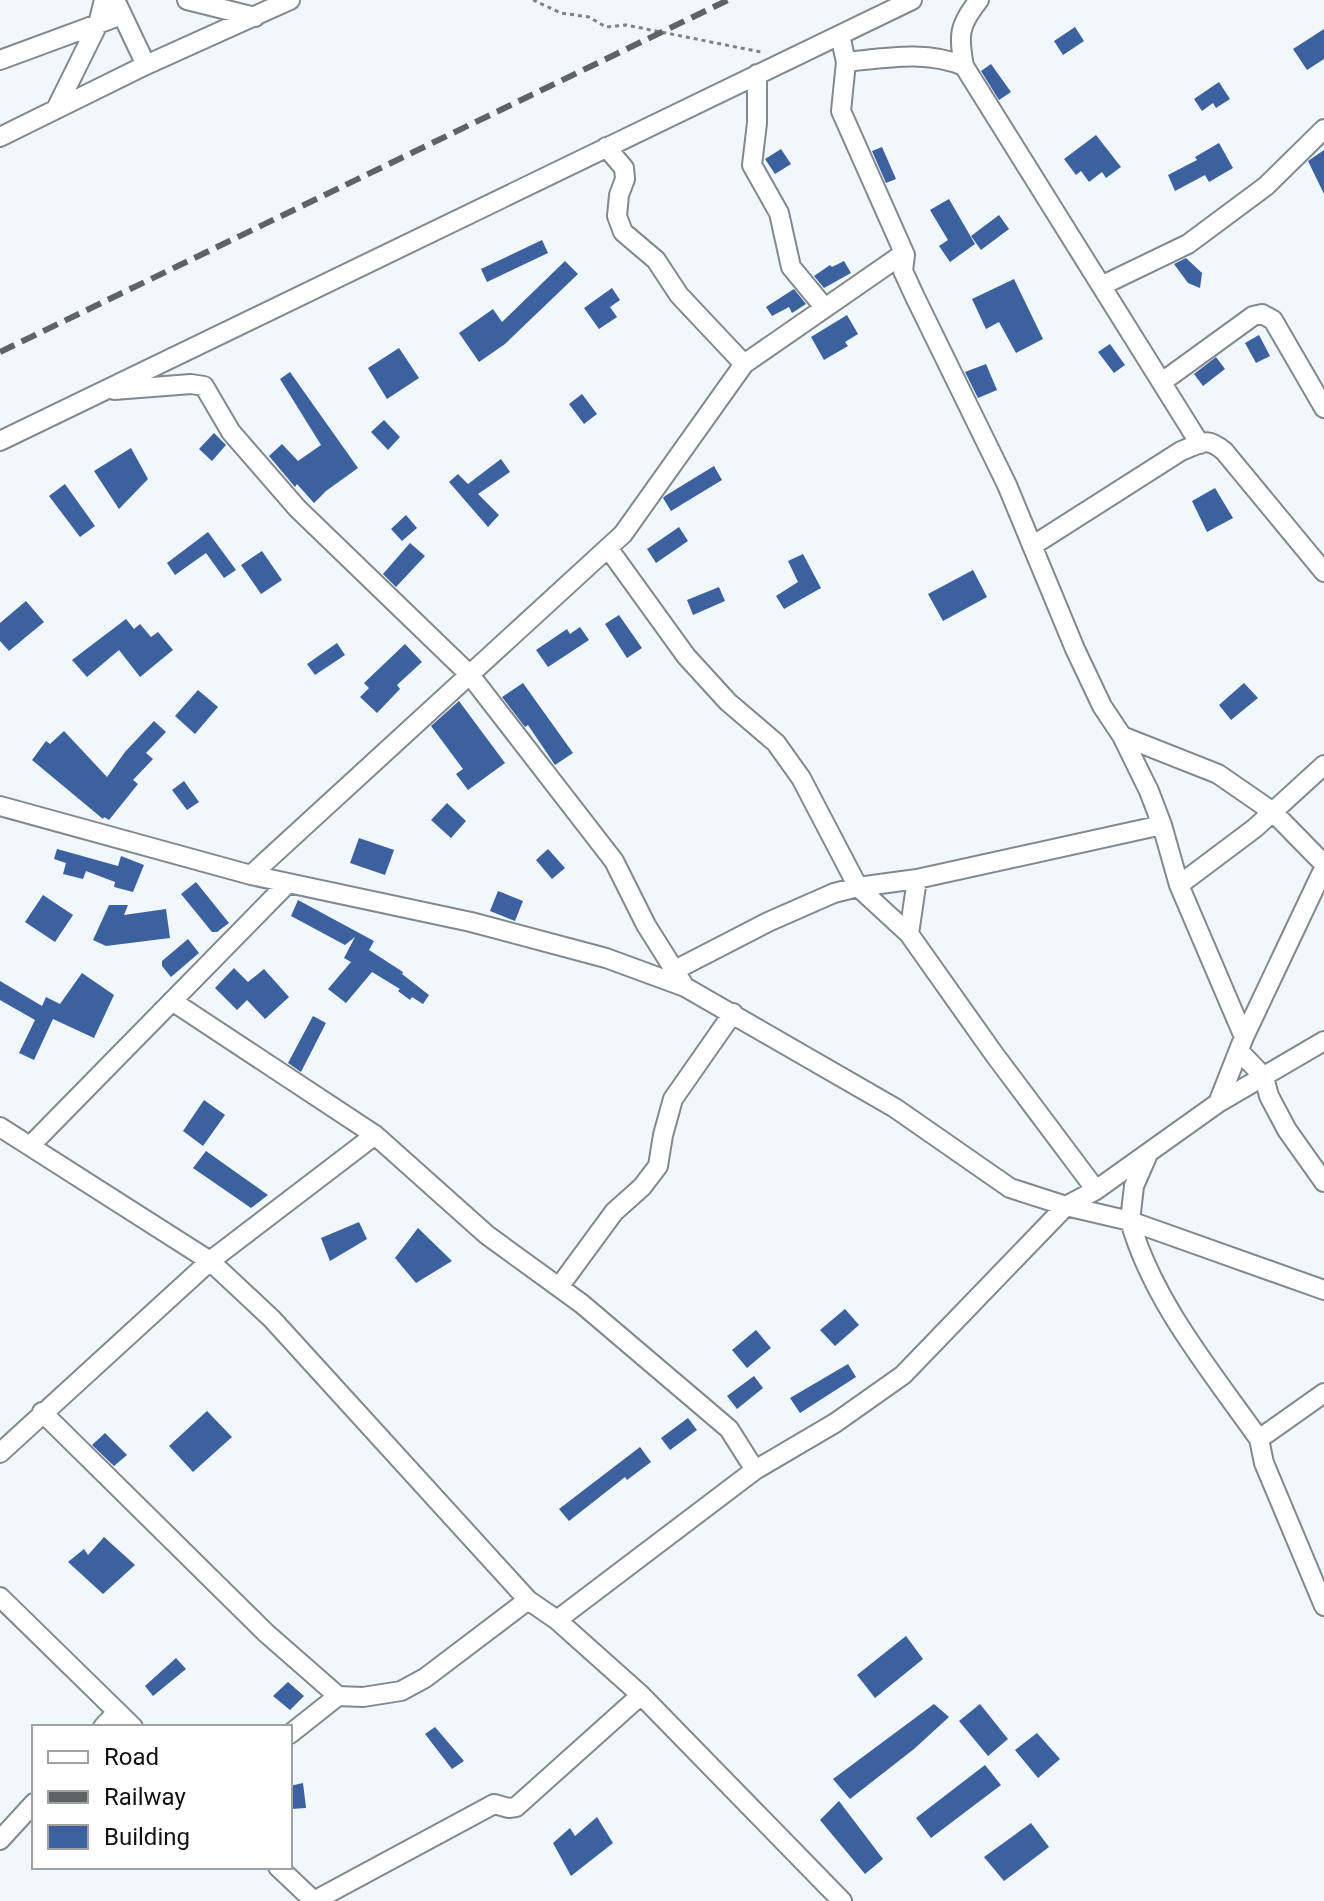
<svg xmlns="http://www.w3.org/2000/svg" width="1324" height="1901" viewBox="0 0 1324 1901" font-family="Roboto,sans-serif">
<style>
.building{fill:#3d609f}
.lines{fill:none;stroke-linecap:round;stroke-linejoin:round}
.minor-casing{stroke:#82898e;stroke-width:22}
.path{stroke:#7d8185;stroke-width:3;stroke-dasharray:4 4;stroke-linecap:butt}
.minor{stroke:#fff;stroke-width:18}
.rail{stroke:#5f6366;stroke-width:6;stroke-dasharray:16 8;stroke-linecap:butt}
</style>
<rect width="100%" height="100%" fill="#f0f7fd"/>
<path class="building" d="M1075,27L1084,41L1063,55L1054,41Z
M1324,29V59L1307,70L1293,49Z
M991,64L1011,92L999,100L981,71Z
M1219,82L1230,99L1216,108L1213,103L1202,111L1194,99Z
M1096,135L1121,167L1106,178L1102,172L1089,182L1081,171L1076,175L1064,159Z
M1219,143L1233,168L1209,182L1205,175L1175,191L1168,175L1197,160L1195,157Z
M882,147L896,179L886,183L872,151Z
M781,149L791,164L775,174L765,159Z
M1324,150V194L1308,161Z
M949,199L975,244L950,262L939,246L948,240L930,210Z
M999,215L1009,229L981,250L971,236Z
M542,240L548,253L487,282L481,269Z
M1186,258L1202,273L1200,288L1188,283L1174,264Z
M565,261L578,274L505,344L479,362L459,333L493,309L502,322Z
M844,261L851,273L824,288L814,276L830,265L832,267Z
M1014,279L1043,339L1016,353L999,322L986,329L972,299Z
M612,288L620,300L610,307L617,317L599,329L584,308Z
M794,289L806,304L792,313L789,307L772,316L766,307Z
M847,315L858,334L845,342L848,346L824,360L811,337Z
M1259,335L1270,356L1256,363L1245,343Z
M1110,344L1125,365L1114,373L1098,352Z
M399,348L419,378L387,399L368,368Z
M1216,357L1225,369L1203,386L1194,374Z
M986,364L997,390L978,398L965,372Z
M290,372L358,468L326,491L314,503L297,484L295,487L269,456L282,444L298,461L321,445L280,379Z
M582,394L597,414L584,424L569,404Z
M384,420L400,437L388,450L371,432Z
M214,433L226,445L212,461L199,449Z
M131,448L148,479L119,509L94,471Z
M501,459L510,472L478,494L499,515L488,527L449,482L458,474L468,484Z
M714,466L722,480L671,511L663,498L665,496Z
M65,484L95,526L80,537L49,496Z
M1215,488L1233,518L1207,532L1192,501Z
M406,515L417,528L402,541L391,529Z
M679,527L688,541L656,563L647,549Z
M208,532L236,570L224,578L206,553L175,575L167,563Z
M410,543L425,556L396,587L383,574Z
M262,551L282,580L261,594L241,565Z
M803,554L821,588L784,609L776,596L798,582L788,561Z
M973,570L987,597L943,621L928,594Z
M719,587L725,601L693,615L687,600Z
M26,601L44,622L9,651L0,641V623Z
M619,615L642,648L627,658L605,624Z
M126,619L134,629L140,624L151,637L158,632L173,650L140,677L119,650L87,677L72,660Z
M580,627L589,640L548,667L536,650L567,629L570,634Z
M337,643L345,655L315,675L307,664Z
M405,644L422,662L397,685L400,689L377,713L360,697L369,688L364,683Z
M523,683L573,753L555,765L528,725L525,727L502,697Z
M1244,683L1258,698L1231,720L1219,705Z
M198,690L218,707L195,734L175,716Z
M459,701L505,763L468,790L456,774L463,769L431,726Z
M154,721L166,732L146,753L153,759L133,780L138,784L109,820L104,817L103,819L32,760L46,741L50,744L64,731L107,777L125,752Z
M184,781L199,802L187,810L172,790Z
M447,803L466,821L451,838L431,820Z
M359,838L394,850L385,875L350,863Z
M57,849L118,866L121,856L144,865L133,892L114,887L115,882L86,871L83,879L63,874L66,863L54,859Z
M548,849L565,868L552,879L536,860Z
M196,882L229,923L217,932H212L181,894Z
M498,891L523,901L515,921L490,911Z
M43,895L73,915L55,942L25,922Z
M298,900L374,941L369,950L403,972L402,974L429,995L423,1004L412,997L410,1000L398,991L400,989L372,972L346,1003L328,989L351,962L344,958L355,937L345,945L291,916Z
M109,905H128L124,915L166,909L170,938L106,946L93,940Z
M188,939L199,953L171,977L162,966V961Z
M234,968L248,982L264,969L289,997L265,1019L247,1000L237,1010L215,988Z
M82,973L114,995L94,1038L53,1019L34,1060L19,1053L35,1020L0,1000V981L42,1006L46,997L60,1004Z
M313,1016L326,1023L301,1072L288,1063Z
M204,1100L225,1115L203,1146L183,1131Z
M206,1151L268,1195L251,1208L193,1168Z
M359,1222L367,1239L330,1261L321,1238Z
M418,1228L452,1261L416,1283L395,1258Z
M845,1309L859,1325L835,1346L820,1330Z
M756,1330L771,1348L747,1368L732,1350Z
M848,1364L856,1377L800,1413L790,1398Z
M754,1376L763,1388L737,1409L727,1396Z
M207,1411L232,1437L193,1472L169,1446Z
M688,1418L697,1430L670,1450L661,1438Z
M105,1433L127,1455L114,1466L92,1445Z
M640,1447L651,1462L627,1480L625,1477L569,1521L559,1509Z
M104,1537L135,1565L103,1594L68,1562L84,1549L88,1555Z
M906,1636L923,1659L875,1698L857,1675Z
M176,1658L186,1669L153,1696L145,1686Z
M288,1682L304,1696L290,1710L273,1696Z
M934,1704L949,1717L914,1749L850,1799L833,1779Z
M980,1704L1008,1739L988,1756L959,1721Z
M435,1727L464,1761L452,1769L425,1734Z
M1037,1733L1060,1759L1038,1778L1015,1750Z
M985,1765L1001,1785L931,1838L916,1818Z
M303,1783L306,1808L291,1809L290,1786Z
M839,1801L883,1859L865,1874L820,1820Z
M597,1817L613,1843L571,1876L553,1843L570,1828L575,1836Z
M1031,1823L1049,1847L1004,1881L984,1857Z"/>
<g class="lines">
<defs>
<path id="minor" d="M187,0L255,17
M118,6L146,65
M840,35L846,62L841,111L905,255
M0,60L122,15
M846,62C886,58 926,50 964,66L1200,444
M964,66C958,35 959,25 979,0
M757,74V123L752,165L779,213L791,267L824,307
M56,109L98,24L104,0
M0,137L146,65L290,0
M606,147L624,168L625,179L619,195L617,216L623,232L656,260L679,295L744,364
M1103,285L1188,244L1266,186L1324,129
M1162,382L1253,316L1262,314L1273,320L1324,408
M114,390L191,384L204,386L231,432L297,508L470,675L614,861L646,925L685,987
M0,441L912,0
M1032,546L1181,451C1202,443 1206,436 1224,451L1324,572
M608,548L686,656L728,702L776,743L801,778L858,887L909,934L994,1054L1096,1190
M1122,736L1218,774L1273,812L1324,864
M0,806L251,875L471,922L606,958L685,987L895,1108L1010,1188L1066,1206L1130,1221C1153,1302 1211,1371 1259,1439L1264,1463L1324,1606
M251,875L623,534L744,364L897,258L905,255L903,271L915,297L1007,485L1075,649L1102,706L1122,736L1149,791L1162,825L1179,885L1244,1037L1218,1103
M1179,885L1255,828L1324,765
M909,934L917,879
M675,970L768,922L834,893L858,887L917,879L1162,825
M172,1001L375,1135L487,1235L582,1304L729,1429L755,1470
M1244,1037L1324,868
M1240,1052L1264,1077L1269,1096L1287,1130L1324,1182
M0,1127L210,1261L272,1319L528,1600L557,1620L641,1695L842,1901
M30,1146L288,883
M1148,1154L1134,1186L1130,1221L1324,1290
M559,1287L614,1212L642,1187L658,1166L663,1135L673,1099L733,1013
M42,1412L266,1633L338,1696
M1259,1439L1324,1393
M0,1453L210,1261L375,1135
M0,1597L133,1727
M557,1620L755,1470L835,1423L903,1375L1066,1206L1096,1190L1218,1103L1324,1041
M103,1727L117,1712
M290,1734L338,1696L363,1697L401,1691L425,1678L528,1600
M0,1840L34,1803
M278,1867L314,1901
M314,1901L494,1804L509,1808L516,1807L641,1695"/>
</defs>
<use href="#minor" class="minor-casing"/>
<path class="path" d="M533,0L561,13L589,17L606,27L626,25L761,52"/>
<use href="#minor" class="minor"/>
<path class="rail" d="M0,352L728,0"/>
</g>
<rect x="32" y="1725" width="260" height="144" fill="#ffffff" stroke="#a0a1a1" stroke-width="2"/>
<rect x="48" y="1751" width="40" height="12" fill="#ffffff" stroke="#a0a1a1" stroke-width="2"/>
<text x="104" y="1765" font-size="24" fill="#111315">Road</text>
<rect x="48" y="1791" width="40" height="12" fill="#5f6366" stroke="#a0a1a1" stroke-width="2"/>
<text x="104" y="1805" font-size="24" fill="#111315">Railway</text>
<rect x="48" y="1825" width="40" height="24" fill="#3d609f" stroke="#a0a1a1" stroke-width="2"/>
<text x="104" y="1845" font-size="24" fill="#111315">Building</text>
</svg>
